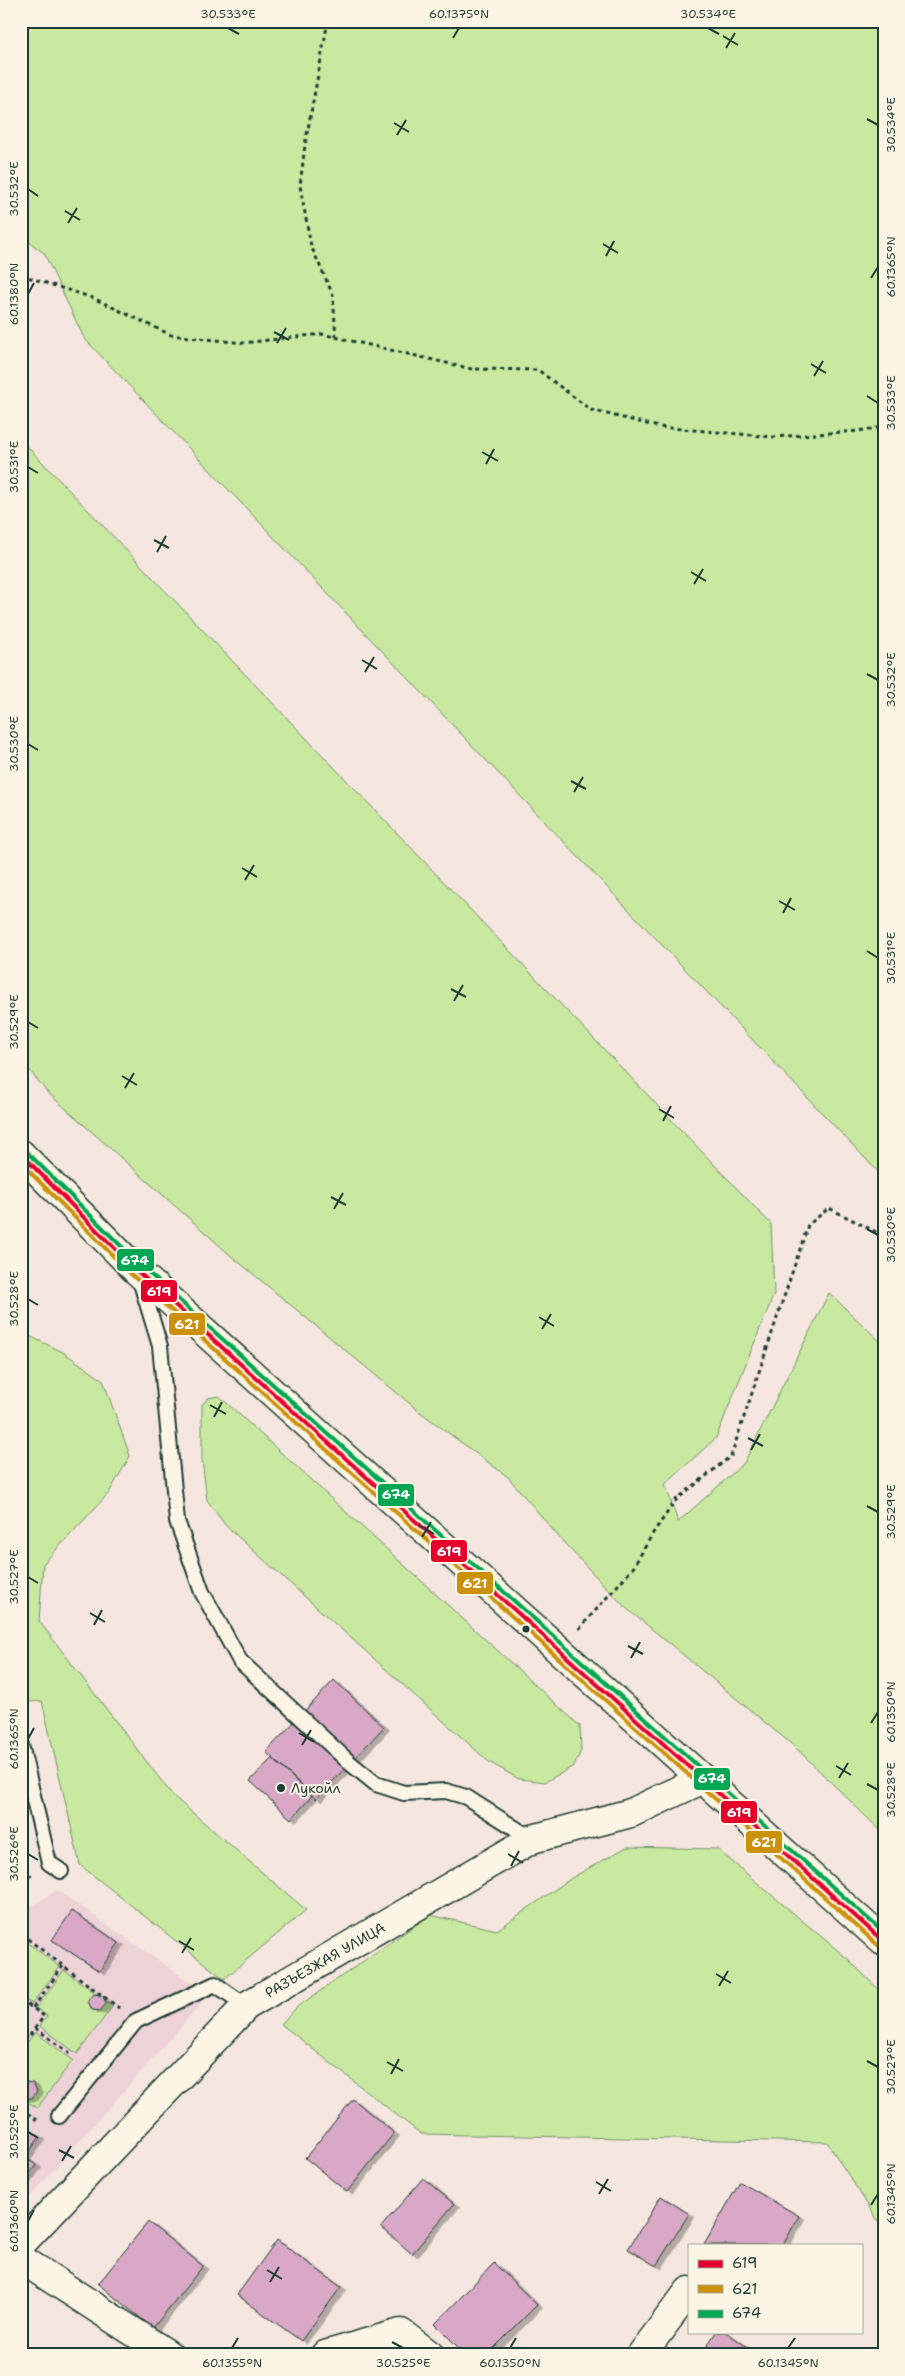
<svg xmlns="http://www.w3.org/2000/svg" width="905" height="2376" viewBox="0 0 905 2376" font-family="'Shantell Sans',sans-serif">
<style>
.built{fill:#edd3d8}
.green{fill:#c9e9a1;stroke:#74936a}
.building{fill:#d9a8c6;stroke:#1f3d34;filter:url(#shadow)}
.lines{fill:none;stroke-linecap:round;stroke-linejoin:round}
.lane-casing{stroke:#1f3d34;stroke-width:18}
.street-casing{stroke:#1f3d34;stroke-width:31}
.secondary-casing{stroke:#1f3d34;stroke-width:31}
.path{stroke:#1f3d34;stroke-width:3;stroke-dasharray:4 4;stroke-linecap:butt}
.lane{stroke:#fcf5e5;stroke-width:14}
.street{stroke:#fcf5e5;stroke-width:28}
.secondary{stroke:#fcf5e5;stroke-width:28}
.bus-1-casing{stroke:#fcf5e5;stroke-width:8}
.bus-2-casing{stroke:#fcf5e5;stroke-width:8}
.bus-3-casing{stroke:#fcf5e5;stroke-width:8}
.bus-1{stroke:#e4002b;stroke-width:4}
.bus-2{stroke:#cc910a;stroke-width:4}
.bus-3{stroke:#00a651;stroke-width:4}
.ticks{fill:none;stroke:#1f3d34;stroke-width:2}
.bus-dot{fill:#1f3d34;stroke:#fcf5e5;stroke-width:2}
.labels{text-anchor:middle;stroke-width:4;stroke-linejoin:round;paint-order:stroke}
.poi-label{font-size:14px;fill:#1f3d34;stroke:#fcf5e5;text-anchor:start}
.street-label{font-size:14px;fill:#1f3d34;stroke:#fcf5e5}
.line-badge{stroke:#fcf5e5;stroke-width:2}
.badge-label{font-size:14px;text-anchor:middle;font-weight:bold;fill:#fff}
.neatline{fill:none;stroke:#1f3d34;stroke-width:2}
.ticks-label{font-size:12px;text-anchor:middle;fill:#1f3d34}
</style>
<defs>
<filter id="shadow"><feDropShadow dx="5.5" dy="3" stdDeviation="0" flood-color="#0004"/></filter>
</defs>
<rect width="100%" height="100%" fill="#f5e6df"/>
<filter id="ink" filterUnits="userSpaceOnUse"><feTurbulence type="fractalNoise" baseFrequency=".02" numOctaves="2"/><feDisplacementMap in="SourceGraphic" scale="10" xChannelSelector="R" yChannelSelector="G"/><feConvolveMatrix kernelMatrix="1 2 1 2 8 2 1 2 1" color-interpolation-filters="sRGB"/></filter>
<g filter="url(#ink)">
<path class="built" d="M57,1890L191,1983L202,2003L21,2207V1914Z"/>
<path class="green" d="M21,21H884V1178L84,338L44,253L21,236Z
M21,440L771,1224L774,1294L716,1438L665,1484L678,1522L744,1463L829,1293L884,1345V1834L795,1747L625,1607L565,1544L508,1477L420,1412L229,1254L47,1092L21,1060Z
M21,1332L63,1352L103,1380L130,1456L109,1493L43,1564L39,1621L173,1796L306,1910L224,1979L80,1865L42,1701L21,1703Z
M219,1396L580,1726L581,1751L574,1766L545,1782L519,1779L489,1762L225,1525L207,1500L202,1460V1405L208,1398Z
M627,1847L717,1849L849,1960L884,1995V2230L827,2142L421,2134L281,2024L297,2007L430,1915L497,1930L573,1877Z
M21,1938L60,1967L32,2004L21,1997Z
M64,1970L113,2006L77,2054L40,2026L47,2016L36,2008Z
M35,2032L73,2060L37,2108L21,2097V2037L28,2042Z"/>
<path class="building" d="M334,1680L384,1727L316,1799L266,1752Z
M272,1758L312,1796L291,1819L250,1781Z
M72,1911L119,1943L99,1971L52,1940Z
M94,1994L103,1996L106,2004L100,2011L92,2010L88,2001Z
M24,2082L33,2083L37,2091L32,2098H23L21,2086Z
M353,2099L394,2133L347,2192L305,2158Z
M21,2123L40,2137L25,2157L36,2165L21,2185Z
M423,2178L454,2204L412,2254L381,2227Z
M740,2182L799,2216L783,2245H704Z
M661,2196L689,2214L656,2266L628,2249Z
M148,2222L203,2266L153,2328L98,2284Z
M277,2240L341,2287L301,2341L237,2295Z
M494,2263L537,2305L487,2355H466L435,2324Z
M716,2332H726L758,2355H701Z"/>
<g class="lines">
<defs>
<path id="lane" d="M140,1280L160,1346L177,1521L202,1592L240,1661L350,1763L376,1784L404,1793L446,1791L466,1797L532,1839
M21,1745L49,1863L61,1871
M59,2116L136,2021L215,1984L246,2006"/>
<path id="street" d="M21,2244L246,2006L532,1839L631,1813L701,1780
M21,2259L169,2355
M325,2355L401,2333L430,2355
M641,2355L689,2291"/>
<path id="secondary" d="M21,1154L136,1270L884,1942"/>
</defs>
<use href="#lane" class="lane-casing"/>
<use href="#street" class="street-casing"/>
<use href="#secondary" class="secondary-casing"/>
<path class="path" d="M328,21L305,145L300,186L311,246L333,295L336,338
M21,275L93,298L171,335L243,343L322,334L472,369L538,370L591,410L659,427L774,437L858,431L884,427
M579,1629L633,1568L653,1533L676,1500L731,1456L808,1225L829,1208L884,1236
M21,1879L32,1875
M21,1934L119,2008
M21,2000L44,2016L28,2038L21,2033
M33,2008L63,1966
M35,2028L70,2053
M21,2109L37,2120"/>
<use href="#lane" class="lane"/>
<use href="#street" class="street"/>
<use href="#secondary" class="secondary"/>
<defs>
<path id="bus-1" d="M21,1154L136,1270L884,1942"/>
<path id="bus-2" d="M21,1163L132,1275L880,1947"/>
<path id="bus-3" d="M25,1150L140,1265L884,1933"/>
</defs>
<use href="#bus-1" class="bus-1-casing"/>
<use href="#bus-2" class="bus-2-casing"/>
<use href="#bus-3" class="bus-3-casing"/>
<use href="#bus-1" class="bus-1"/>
<use href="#bus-2" class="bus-2"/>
<use href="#bus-3" class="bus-3"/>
</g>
</g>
<path class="ticks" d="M228,28L239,34M708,28L719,34M723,36L738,45M453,38L459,28M726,48L735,33M867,119L878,125M394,123L409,132M397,135L406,120M28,189L38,196M65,211L80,220M68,223L77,208M603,244L618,253M606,256L614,241M871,278L878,267M28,294L34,283M274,332L289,340M277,343L286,328M811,364L826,373M814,376L823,361M867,396L878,403M482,452L498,461M486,464L494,449M28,467L38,473M154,540L169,548M157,552L166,536M691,572L706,581M694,584L703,569M362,660L377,669M365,672L374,657M867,674L878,680M28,744L38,750M571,781L586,789M574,792L583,777M242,868L257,877M245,880L254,865M779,901L795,910M783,913L791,898M867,951L878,958M451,989L466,997M454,1001L463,985M28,1022L38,1028M122,1076L137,1085M125,1088L134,1073M659,1109L674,1118M663,1121L671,1106M331,1197L346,1205M334,1209L343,1193M867,1229L878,1235M28,1299L38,1305M539,1317L554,1326M542,1329L551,1314M210,1405L226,1414M214,1417L222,1402M748,1438L763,1446M751,1450L760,1434M867,1506L878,1512M419,1525L434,1534M422,1537L431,1522M28,1577L38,1583M90,1613L105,1622M94,1625L102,1610M628,1646L643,1654M631,1658L640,1642M871,1723L878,1712M299,1733L314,1742M28,1739L34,1728M302,1745L311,1730M836,1766L851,1775M839,1778L848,1763M867,1784L878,1790M28,1854L38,1860M508,1854L523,1863M511,1866L519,1851M179,1941L194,1950M182,1953L191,1938M716,1974L731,1983M719,1986L728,1971M867,2061L878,2067M387,2062L403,2071M391,2074L399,2059M28,2132L38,2138M59,2150L74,2158M62,2161L71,2146M596,2182L611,2191M599,2194L608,2179M871,2205L878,2194M28,2221L34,2210M267,2270L282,2279M270,2282L279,2267M392,2342L403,2348M232,2348L238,2338M510,2348L516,2338M788,2348L795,2338"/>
<g class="bus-dot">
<circle cx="526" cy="1629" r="4.5"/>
<circle cx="281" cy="1788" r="5"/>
</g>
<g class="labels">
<g class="poi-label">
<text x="291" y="1793">Лукойл</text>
</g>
<g class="street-label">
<text transform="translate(325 1960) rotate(-30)" y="5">РАЗЪЕЗЖАЯ УЛИЦА</text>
</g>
</g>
<g class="line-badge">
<rect x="116" y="1248" width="39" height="24" rx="5" fill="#00a651"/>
<rect x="140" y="1279" width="38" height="24" rx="5" fill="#e4002b"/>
<rect x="168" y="1312" width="38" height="24" rx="5" fill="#cc910a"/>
<rect x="377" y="1483" width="38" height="24" rx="5" fill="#00a651"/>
<rect x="430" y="1539" width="38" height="24" rx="5" fill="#e4002b"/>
<rect x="456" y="1571" width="38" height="24" rx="5" fill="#cc910a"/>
<rect x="693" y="1767" width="38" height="24" rx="5" fill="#00a651"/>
<rect x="720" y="1800" width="38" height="24" rx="5" fill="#e4002b"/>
<rect x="745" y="1830" width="38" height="24" rx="5" fill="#cc910a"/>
</g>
<g class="badge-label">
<text x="135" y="1265">674</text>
<text x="159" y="1296">619</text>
<text x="187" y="1329">621</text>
<text x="396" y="1499">674</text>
<text x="449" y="1556">619</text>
<text x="475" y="1588">621</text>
<text x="712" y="1783">674</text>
<text x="739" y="1817">619</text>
<text x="764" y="1847">621</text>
</g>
<rect width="905" height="2376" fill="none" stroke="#fcf5e5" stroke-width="55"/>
<rect x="688" y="2244" width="175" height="90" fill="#fcf5e5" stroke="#a4ab9e"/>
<rect x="698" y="2260" width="25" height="8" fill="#e4002b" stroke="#a4ab9e"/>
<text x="732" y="2268" font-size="15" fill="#1f3d34">619</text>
<rect x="698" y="2285" width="25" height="8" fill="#cc910a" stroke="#a4ab9e"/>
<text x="732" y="2294" font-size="15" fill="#1f3d34">621</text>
<rect x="698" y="2310" width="25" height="8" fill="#00a651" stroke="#a4ab9e"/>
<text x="732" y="2318" font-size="15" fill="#1f3d34">674</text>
<rect x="28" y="28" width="850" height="2320" class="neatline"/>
<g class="ticks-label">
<text x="228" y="18">30.533°E</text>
<text x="459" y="18">60.1375°N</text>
<text x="708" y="18">30.534°E</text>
<text transform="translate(891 125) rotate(-90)" y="4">30.534°E</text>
<text transform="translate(14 189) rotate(-90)" y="4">30.532°E</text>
<text transform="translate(891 267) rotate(-90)" y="4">60.1365°N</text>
<text transform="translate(14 294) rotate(-90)" y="4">60.1380°N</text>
<text transform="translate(891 403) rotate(-90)" y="4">30.533°E</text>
<text transform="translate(14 467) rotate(-90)" y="4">30.531°E</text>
<text transform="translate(891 680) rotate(-90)" y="4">30.532°E</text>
<text transform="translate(14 744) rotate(-90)" y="4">30.530°E</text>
<text transform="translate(891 958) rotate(-90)" y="4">30.531°E</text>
<text transform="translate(14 1022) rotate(-90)" y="4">30.529°E</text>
<text transform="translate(891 1235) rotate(-90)" y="4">30.530°E</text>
<text transform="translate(14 1299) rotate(-90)" y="4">30.528°E</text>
<text transform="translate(891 1512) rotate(-90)" y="4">30.529°E</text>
<text transform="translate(14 1577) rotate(-90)" y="4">30.527°E</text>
<text transform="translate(891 1712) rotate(-90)" y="4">60.1350°N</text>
<text transform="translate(14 1739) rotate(-90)" y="4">60.1365°N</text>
<text transform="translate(891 1790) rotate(-90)" y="4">30.528°E</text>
<text transform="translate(14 1854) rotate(-90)" y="4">30.526°E</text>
<text transform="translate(891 2067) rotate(-90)" y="4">30.527°E</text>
<text transform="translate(14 2132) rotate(-90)" y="4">30.525°E</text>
<text transform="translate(891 2194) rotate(-90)" y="4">60.1345°N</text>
<text transform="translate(14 2221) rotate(-90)" y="4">60.1360°N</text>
<text x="232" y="2367">60.1355°N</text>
<text x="403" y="2367">30.525°E</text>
<text x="510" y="2367">60.1350°N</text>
<text x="788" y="2367">60.1345°N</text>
</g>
</svg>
